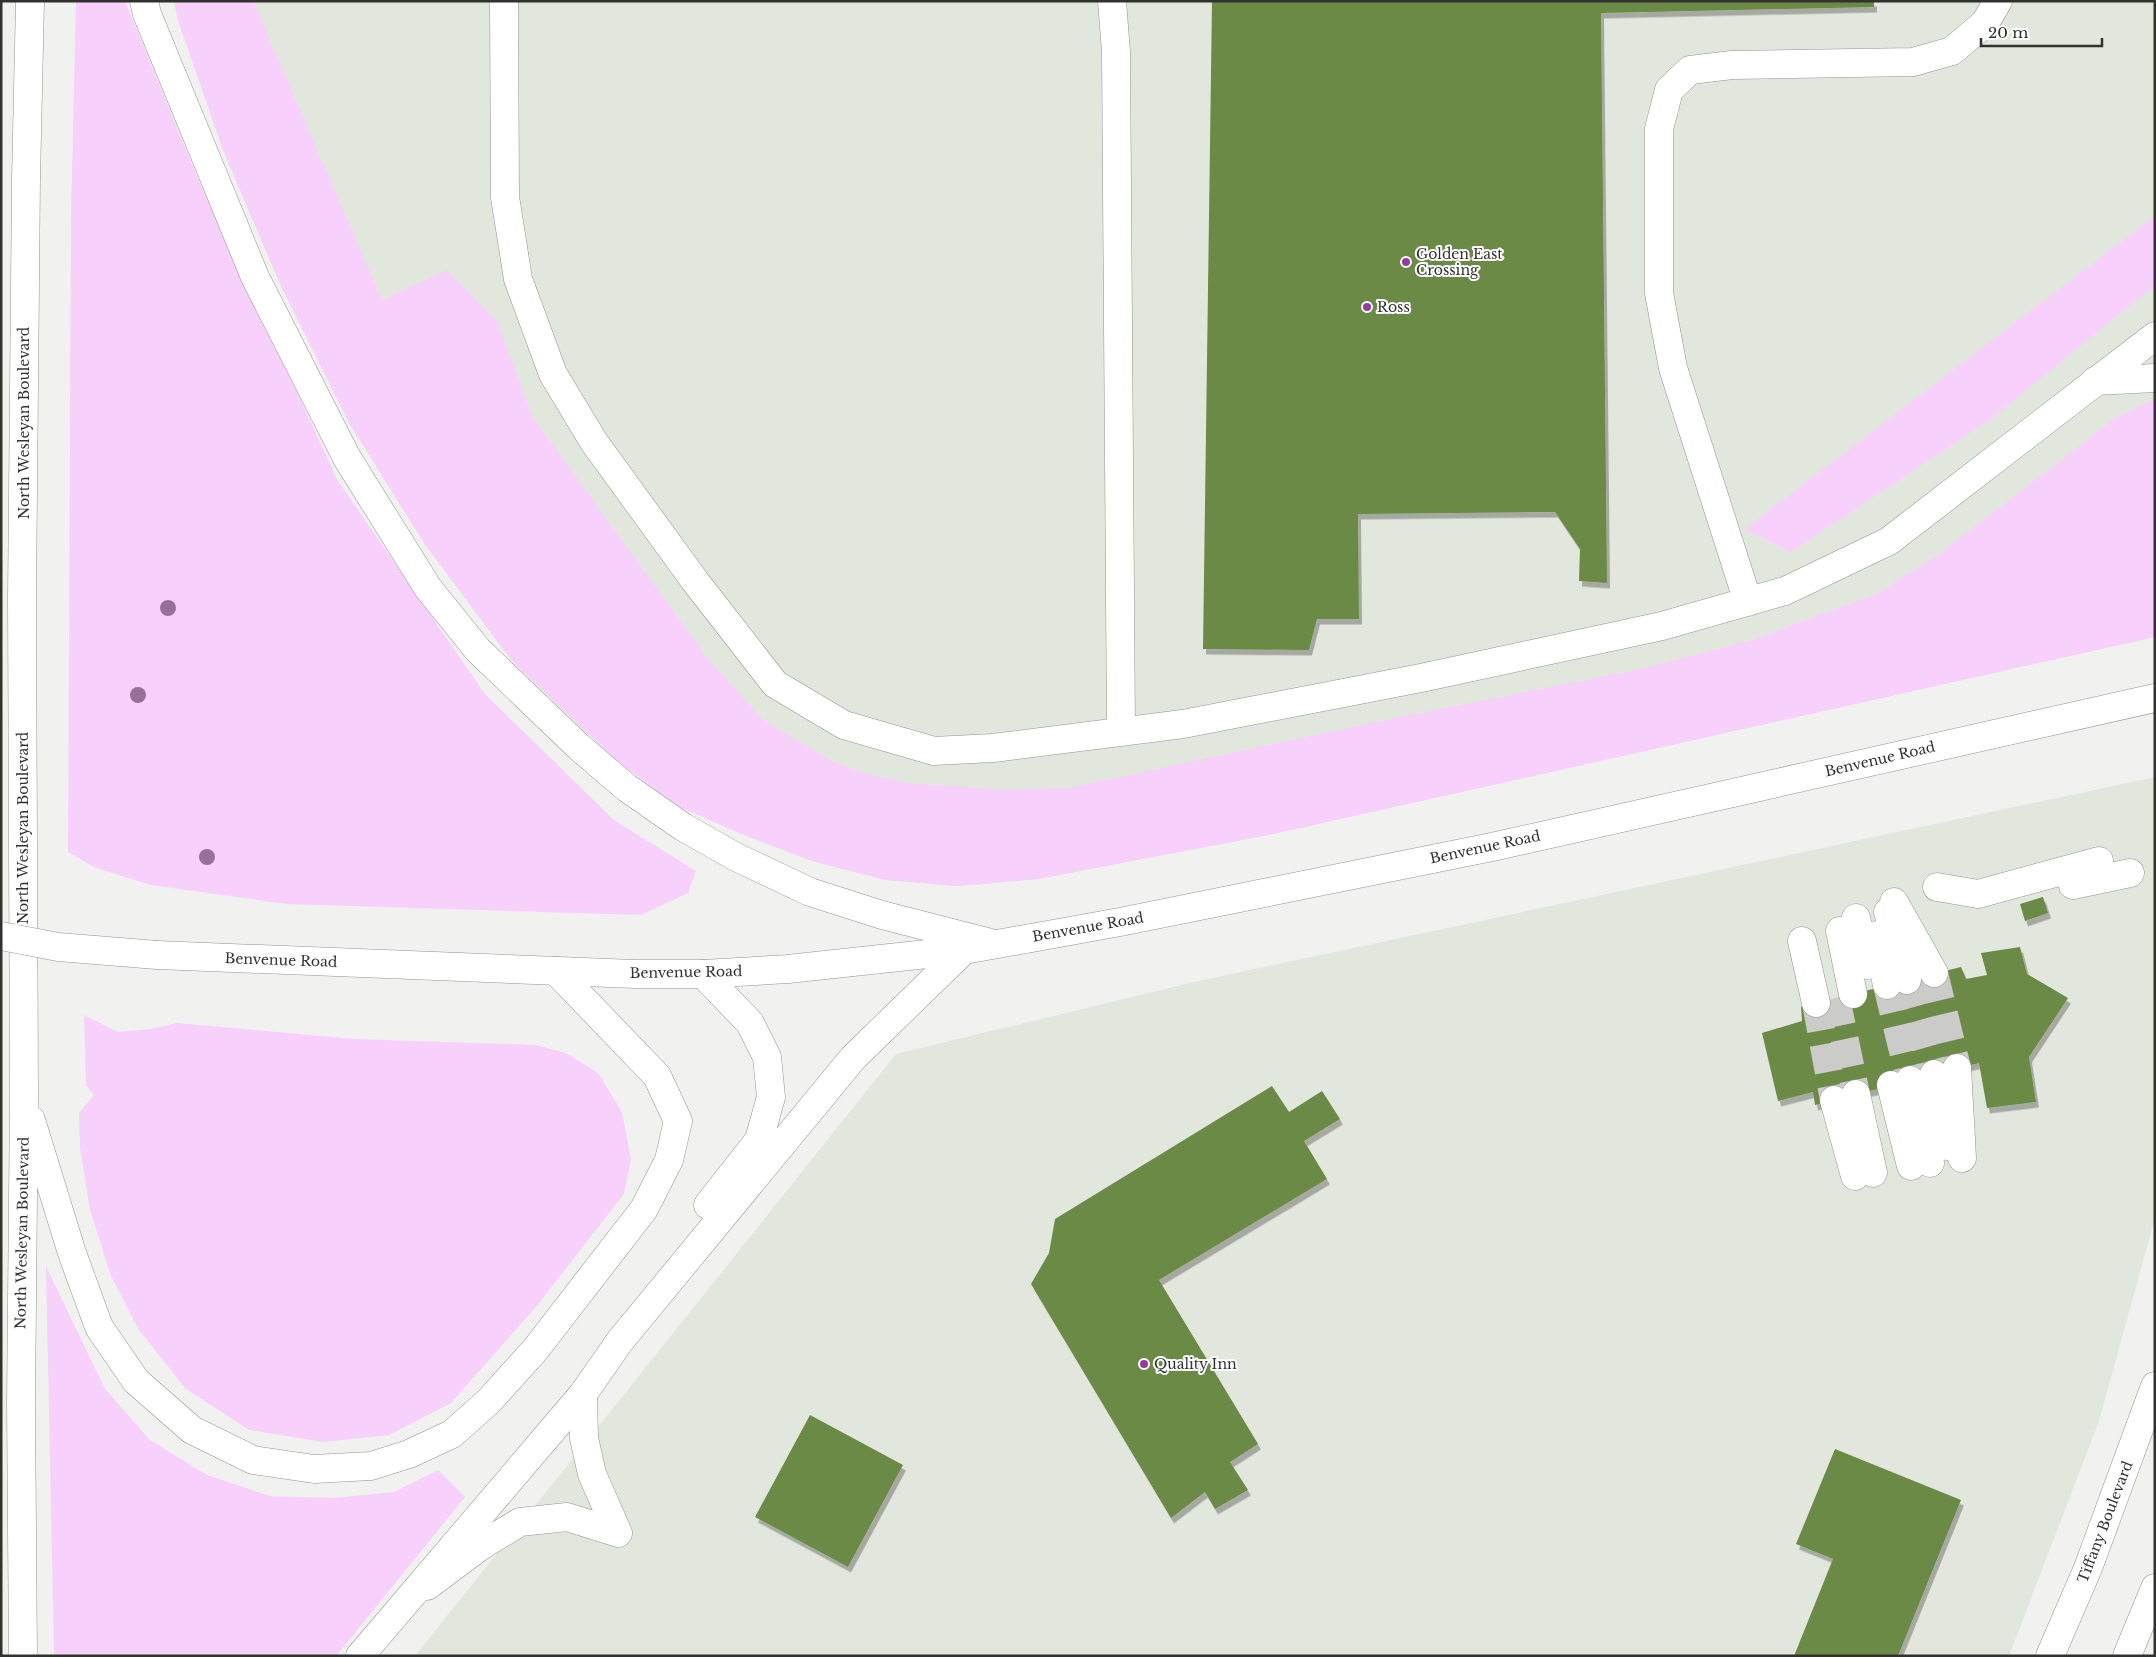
<svg xmlns="http://www.w3.org/2000/svg" width="2156" height="1657" viewBox="0 0 2156 1657" font-family="'Libre Baskerville',serif">
<style>
.built{fill:#e2e7dd}
.green{fill:#f8d0fc}
.building{fill:#6b8a44;filter:url(#shadow)}
.lines{fill:none;stroke-linecap:round;stroke-linejoin:round}
.minor-tunnel{stroke:#cbccc9;stroke-width:28;stroke-dasharray:28 14;stroke-linecap:butt}
.minor-casing{stroke:#929491;stroke-width:29}
.major-casing{stroke:#929491;stroke-width:29}
.highway-casing{stroke:#929491;stroke-width:29}
.minor{stroke:#fff;stroke-width:28}
.major{stroke:#fff;stroke-width:28}
.highway{stroke:#fff;stroke-width:28}
.major-bridge-casing{stroke:#929491;stroke-width:29;stroke-linecap:butt}
.major-bridge{stroke:#fff;stroke-width:28}
.tree{fill:#967099}
.poi-dot{fill:#9839a2;stroke:#fefffe;stroke-width:2}
.labels{text-anchor:middle;stroke-width:4;stroke-linejoin:round;paint-order:stroke}
.poi-label{font-size:14px;fill:#313230;stroke:#fefffe;text-anchor:start}
.street-label{font-size:14px;fill:#313230;stroke:#fefffe}
</style>
<defs>
<filter id="shadow"><feDropShadow dx="3" dy="5.5" stdDeviation="0" flood-color="#0004"/></filter>
</defs>
<rect width="100%" height="100%" fill="#f1f2ef"/>
<path class="built" d="M174,1H2155V637L1273,834L1038,879L958,886L885,880L812,861L739,833L609,754L512,661L424,543L348,421L281,286L223,150L178,20Z
M2155,777V1218L2099,1421L2009,1656H415L896,1054L1194,982Z"/>
<path class="green" d="M76,1H125L196,174L338,481L485,694L614,820L696,871L688,893L641,915L286,904L151,885L96,868L68,852L71,216Z
M174,1H253L382,300L447,270L497,321L532,416L709,660L762,719L833,762L864,773L908,783L999,790L1069,788L1395,718L1646,668L1756,639L1876,594L1938,555L2118,416L2155,399V637L1273,834L1038,879L958,886L885,880L812,861L739,833L673,804L609,754L512,661L424,543L348,421L281,286L223,150L178,20Z
M2155,216V285L1991,419L1791,552L1745,529Z
M84,1015L118,1032L151,1029L177,1023L355,1039L536,1045L566,1053L598,1073L622,1112L631,1159L624,1194L536,1307L451,1403L389,1435L323,1442L249,1430L186,1389L139,1330L111,1276L90,1210L80,1148L79,1113L94,1095L86,1085Z
M46,1266L105,1389L150,1440L207,1475L270,1496L332,1498L394,1492L438,1470L465,1497L336,1656H54Z"/>
<path class="building" d="M1212,1H1874V7L1601,13L1607,583L1579,581L1580,549L1555,512L1358,514L1359,619H1317L1309,650L1203,649Z
M2043,897L2048,913L2025,921L2020,904Z
M2020,947L2027,974L2068,998L2029,1057L2036,1102L1987,1108L1979,1063L1815,1105L1813,1092L1778,1101L1762,1033L1802,1021L1801,1007L1961,967L1966,979L1987,975L1981,953Z
M1272,1086L1289,1112L1322,1091L1340,1119L1304,1141L1327,1179L1159,1280L1258,1444L1230,1462L1248,1490L1215,1509L1205,1492L1171,1518L1031,1284L1049,1253L1055,1219Z
M810,1415L903,1465L848,1567L755,1517Z
M1835,1449L1961,1500L1898,1656H1794L1833,1559L1796,1544Z"/>
<g class="lines">
<path class="minor-tunnel" d="M1934,973L1957,1068
M1907,980L1934,1074
M1887,985L1910,1080
M1836,998L1856,1094
M1816,1003L1834,1100"/>
<defs>
<path id="minor" d="M504,1L505,197L518,279L553,374L594,442L695,581L775,684L844,725L934,751L993,748L1183,724L1421,678L1662,626L1785,591L1889,541L2155,336
M1112,1L1116,52L1121,732
M2095,381L2155,378
M1748,602L1673,368L1659,293V129L1669,90L1690,70L1732,65L1913,62L1952,51L1985,23L1998,1
M2073,885L2130,873
M1937,887L1978,894L2099,861
M1894,902L1934,973
M1888,912L1907,980
M1856,918L1867,965
M1840,931L1853,994
M1877,935L1887,985
M1802,941L1816,1003
M1957,1068L1962,1158
M1934,1074L1947,1146
M1910,1080L1930,1163
M1891,1085L1911,1166
M1856,1094L1873,1173
M1834,1100L1855,1176
M583,1394L584,1438L592,1474L618,1533
M427,1586L482,1545L520,1522L567,1517L618,1533
M2050,1656L2088,1568L2155,1386
M2127,1656L2155,1588"/>
<path id="major" d="M157,955L635,974H703L788,969L964,950L1120,922L1492,847L2155,698"/>
<path id="highway" d="M144,1L147,14L255,277L347,458L428,588L478,650L579,747L627,788L683,827L736,857L810,892L882,915L995,944
M703,974L750,1023L767,1057L771,1097L759,1140L708,1205
M31,1120L72,1253L99,1327L136,1381L192,1430L253,1460L314,1469L371,1466L409,1454L452,1434L489,1401L535,1350L644,1209L669,1160L678,1121L657,1076L556,971
M23,1656L21,1404L24,1095L22,599L26,179L30,1
M360,1656L583,1394L620,1341L853,1058L964,950"/>
</defs>
<use href="#minor" class="minor-casing"/>
<use href="#major" class="major-casing"/>
<use href="#highway" class="highway-casing"/>
<use href="#minor" class="minor"/>
<use href="#major" class="major"/>
<use href="#highway" class="highway"/>
<defs>
<path id="major-bridge" d="M1,936L58,947L157,955"/>
</defs>
<use href="#major-bridge" class="major-bridge-casing"/>
<use href="#major-bridge" class="major-bridge"/>
</g>
<g class="tree">
<circle cx="168" cy="608" r="8"/>
<circle cx="138" cy="695" r="8"/>
<circle cx="207" cy="857" r="8"/>
</g>
<g class="poi-dot">
<circle cx="1406" cy="262" r="5"/>
<circle cx="1367" cy="307" r="5"/>
<circle cx="1144" cy="1364" r="5"/>
</g>
<g class="labels">
<g class="poi-label">
<text x="1416" y="259">Golden East<tspan x="1416" dy="16">Crossing</tspan></text>
<text x="1377" y="312">Ross</text>
<text x="1154" y="1369">Quality Inn</text>
</g>
<g class="street-label">
<text transform="translate(24 423) rotate(-90)" y="5">North Wesleyan Boulevard</text>
<text transform="translate(1880 759) rotate(-13)" y="5">Benvenue Road</text>
<text transform="translate(23 828) rotate(-90)" y="5">North Wesleyan Boulevard</text>
<text transform="translate(1485 847) rotate(-12)" y="5">Benvenue Road</text>
<text transform="translate(1088 927) rotate(-10)" y="5">Benvenue Road</text>
<text transform="translate(281 960) rotate(2)" y="5">Benvenue Road</text>
<text transform="translate(686 972) rotate(-1)" y="5">Benvenue Road</text>
<text transform="translate(22 1233) rotate(-89)" y="5">North Wesleyan Boulevard</text>
<text transform="translate(2105 1522) rotate(-69)" y="5">Tiffany Boulevard</text>
</g>
</g>
<rect width="2156" height="1657" fill="none" stroke="#313230" stroke-width="5"/>
<path d="M1981 38v8h121v-8" fill="none" stroke="#313230" stroke-width="2.5"/>
<text x="1988" y="38" font-size="15" fill="#313230" stroke="#fefffe" stroke-width="4" paint-order="stroke">20 m</text>
</svg>
